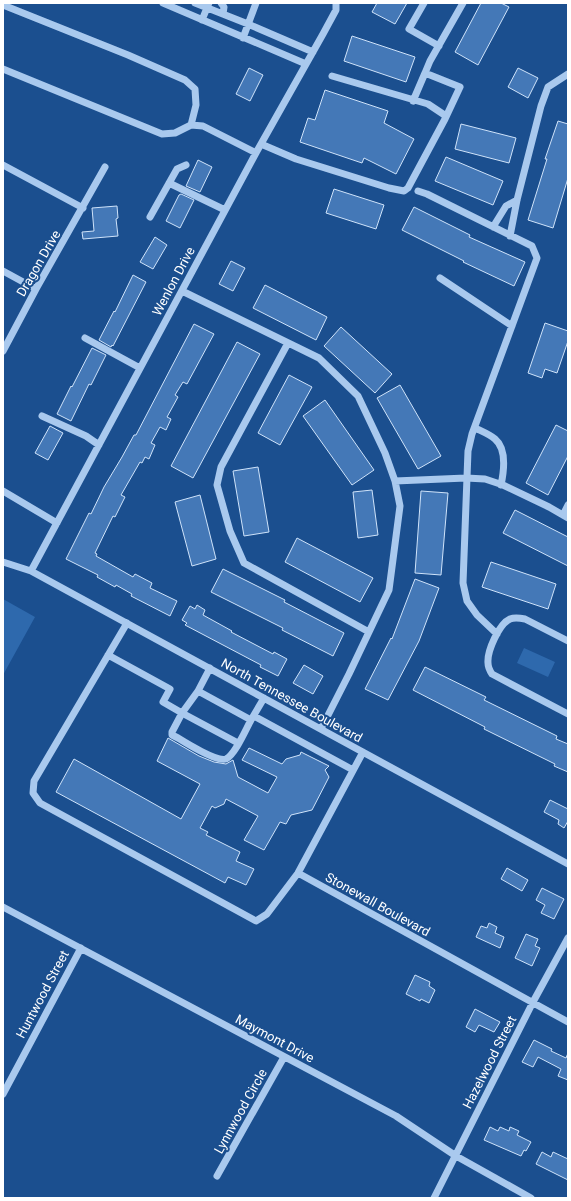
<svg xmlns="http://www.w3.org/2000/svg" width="571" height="1201" viewBox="0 0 571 1201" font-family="Roboto,sans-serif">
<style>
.green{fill:#2e69ad}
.building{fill:#4478b7;stroke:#cfe3fa}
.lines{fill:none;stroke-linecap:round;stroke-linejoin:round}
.minor{stroke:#a9c9ee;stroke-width:7}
.labels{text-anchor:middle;stroke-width:4;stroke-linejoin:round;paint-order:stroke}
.street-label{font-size:13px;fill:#fff;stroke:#1b4f8f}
</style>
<rect width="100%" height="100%" fill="#1b4f8f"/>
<path class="green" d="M3,599L35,617L3,675Z
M524,648L555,662L548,677L517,663Z"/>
<path class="building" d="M377,3H407L395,24L372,12Z
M481,3H501L509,7L478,65L455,52Z
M352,36L415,57L406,82L344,61Z
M249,68L263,75L250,101L236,94Z
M518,68L538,78L528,98L508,87Z
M325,90L388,111L384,123L414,139L396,174L364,158L362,163L300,142L308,118L315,120Z
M558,121L568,124V178L553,228L528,220L547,159H545Z
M461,124L516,138L509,163L455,149Z
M446,157L503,181L493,205L435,181Z
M198,160L212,167L200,192L186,186Z
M334,189L384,205L376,229L326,213Z
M181,194L194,200L180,228L166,221L179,195Z
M117,206L118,218L116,219L118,236L83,239L82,232L94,231L92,208Z
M414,207L470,235L469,237L525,262L514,286L463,262L464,261L402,230Z
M155,237L167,245L153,269L140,262Z
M231,261L245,268L233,291L219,284Z
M133,275L146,282L113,346L112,345L111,347L99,340L114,311L115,312Z
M265,285L327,317L316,340L253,308Z
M545,323L568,331V341L557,373L545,369L542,378L528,373Z
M194,324L214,334L187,384L183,382L175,395L178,397L167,417L171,419L166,430L160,427L151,443L155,445L149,459L145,457L142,463L140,462L121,495L125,497L115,517L113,516L95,553L97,554L96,556L133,577L135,574L152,583L150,588L177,601L170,616L131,596L132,594L116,585L115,587L97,577L98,575L66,559L89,513L91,514L104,487L122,457L134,435H136Z
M341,327L392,374L375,393L324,346Z
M237,342L260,354L193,478L171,466Z
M92,348L106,355L91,385L89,384L71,421L57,414L71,386L72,387Z
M289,375L312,387L280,445L258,433Z
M400,385L441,456L418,469L377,398Z
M325,400L374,470L352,485L303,416Z
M556,425L568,431V456L548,495L526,483Z
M50,426L63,433L48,460L35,453Z
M258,467L269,532L244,536L233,471Z
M372,490L378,535L358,538L353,492Z
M421,491L448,493L441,575L415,573Z
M200,495L216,559L192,566L175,502Z
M515,510L568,537V566L503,533Z
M297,538L373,578L360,602L285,562Z
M491,562L556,584L548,609L482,587Z
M223,569L285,600L284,602L344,633L333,656L282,630L283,628L211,592Z
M415,579L439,588L419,641L388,700L365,689L391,638L392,639Z
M197,605L205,610L203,615L232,631L231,632L273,654L274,652L287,659L278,676L260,667L261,665L185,625L187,623L182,620L190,606L195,609Z
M304,665L323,676L313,694L293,683Z
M425,667L486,697L484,700L557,736L556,739L568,744V772L554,766L555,764L484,729L485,727L413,690Z
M168,738L199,756L214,762L226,764L233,760L238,777L268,793L277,777L242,760L249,748L282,764L286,759L300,755L301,752L329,766L325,770L329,777L312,810L291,815L286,824L280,822L264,850L244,840L258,816L226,799L224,804L215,808L212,806L200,828L208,832L206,835L240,852L236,861L254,869L246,885L228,877L225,883L56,792L74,759L181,819L200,784L157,761Z
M550,800L568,809V821L564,828L558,824L559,820L544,812Z
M507,868L528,880L522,891L501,879Z
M542,888L564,899L554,919L541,913L545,905L536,900Z
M489,923L497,927L495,933L504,937L500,948L476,937L481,926L487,928Z
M526,934L538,939L535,946L540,948L532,966L515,958Z
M415,975L430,982L429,986L435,990L429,1003L421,999L420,1001L406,994Z
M475,1009L500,1022L494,1032L479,1025L475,1032L466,1027Z
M534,1040L552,1049L551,1051L566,1058L568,1053V1080L558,1076L561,1069L538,1057L533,1067L522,1062Z
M490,1127L498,1131L500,1127L509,1131L510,1127L519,1131L517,1135L531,1142L526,1151L524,1150L521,1156L484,1140Z
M542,1152L551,1157L553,1152L568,1159V1180L536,1164Z"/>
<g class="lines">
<path class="minor" d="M163,3L306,64
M195,3L248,24L313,52
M221,3L224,7L223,14
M424,3L409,29L439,46
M3,5L128,55L185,80L195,89L196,105L191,125
M202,20L209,3
M243,38L256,3
M3,69L162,134L175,133L191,125L203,126L256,153
M332,76L428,104L446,116
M413,101L425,73
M261,144L296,159L389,188L404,191L408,188L445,119L460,87L425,73L430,61L463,3
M3,165L83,208
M169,183L225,210
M418,191L427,194L532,246L537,258L472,434L468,451L463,583L467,601L477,615L497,634
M150,217L177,169L186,165
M493,227L506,206L517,200
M510,236L517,200L541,106L548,87L568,74
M3,271L36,289
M440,278L512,326
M182,291L319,358L358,396L385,453L395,481L400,506L389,590L349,674L321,729
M85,338L140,368
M288,343L221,467L217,485L230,531L244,563L369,632
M3,351L36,289L105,167
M42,416L86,436L99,445
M475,428C481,431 489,434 495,439C507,449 504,471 501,485
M395,481L466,478L485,479L503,485L549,507L568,518
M3,491L57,523
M563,515L568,505
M3,562L31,571L568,864
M31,571L257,151L323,34L336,10V3
M127,623L34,781L33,793L40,803L256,921L267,914L298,873L363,752
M568,641L525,619C520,618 515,617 510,619C499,624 487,651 488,663C488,667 490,671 492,674L568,714
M108,655L170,689L163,702L182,713L198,691
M210,668L198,691L251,720L264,698
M254,716L353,770
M238,743L182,713L172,732V735L178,738C186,743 217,762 226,759C235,755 246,729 251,720
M298,873L568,1022
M3,907L396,1116L456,1156L531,1198
M3,1094L81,948
M217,1176L284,1057
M434,1198L533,1002L568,938"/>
</g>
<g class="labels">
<g class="street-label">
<text transform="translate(38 263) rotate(-60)" y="5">Dragon Drive</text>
<text transform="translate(173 281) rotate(-62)" y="5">Wenlon Drive</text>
<text transform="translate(292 700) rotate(29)" y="5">North Tennessee Boulevard</text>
<text transform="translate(378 904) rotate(29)" y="5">Stonewall Boulevard</text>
<text transform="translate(42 994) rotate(-62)" y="5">Huntwood Street</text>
<text transform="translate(275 1038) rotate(28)" y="5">Maymont Drive</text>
<text transform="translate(489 1062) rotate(-63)" y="5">Hazelwood Street</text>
<text transform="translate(240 1111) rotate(-61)" y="5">Lynnwood Circle</text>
</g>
</g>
<rect width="571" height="1201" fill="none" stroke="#ffffff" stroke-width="8"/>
</svg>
